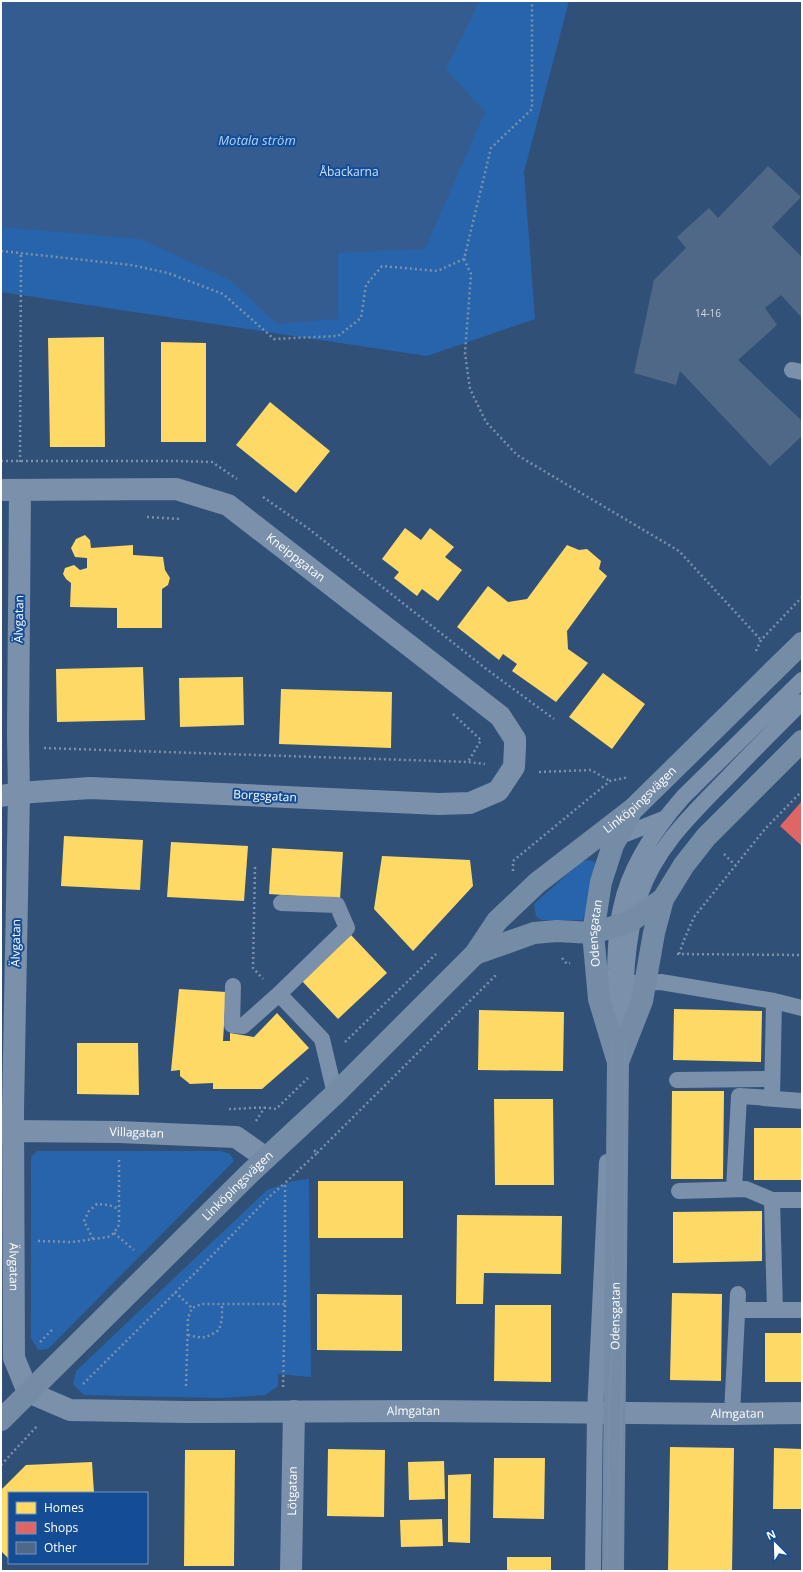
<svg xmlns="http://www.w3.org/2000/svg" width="803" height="1572" viewBox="0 0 803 1572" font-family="'Open Sans',sans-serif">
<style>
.green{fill:#2864ac}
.water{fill:#345c90}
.homes{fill:#ffd966}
.shops{fill:#e06666}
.building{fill:#4f6887}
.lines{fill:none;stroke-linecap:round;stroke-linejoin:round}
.path{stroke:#7a90ab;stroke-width:2.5;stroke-dasharray:2 3;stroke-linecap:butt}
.lane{stroke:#7a90ab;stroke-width:16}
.street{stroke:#7a90ab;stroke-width:22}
.secondary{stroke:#758ca7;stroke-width:22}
.tram{stroke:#7b90aa;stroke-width:1}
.labels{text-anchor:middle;stroke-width:4;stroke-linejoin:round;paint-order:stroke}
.number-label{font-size:10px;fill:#d3d9e1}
.park-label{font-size:12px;fill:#cce2fc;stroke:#144d95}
.street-label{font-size:12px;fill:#fff;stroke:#144d95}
.water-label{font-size:13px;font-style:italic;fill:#b1d2f9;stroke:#144d95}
</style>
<rect width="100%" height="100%" fill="#315078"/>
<path class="green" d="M1,1H569L524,172L535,319L427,356L1,292Z
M589,860L595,862L597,867L583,920H541L536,916L534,904L581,862Z
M37,1151H221L230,1154L234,1161L48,1349L38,1350L31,1338V1157Z
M309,1179L311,1377L278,1374V1386L265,1395L222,1398L84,1395L73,1384L76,1371L267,1190L293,1181Z"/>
<path class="water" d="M1,1H480L446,69L485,112L425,249L338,253V319L277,324L230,280L140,239L1,227Z"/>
<path class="homes" d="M104,337L105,447H50L48,338Z
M161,342L206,343V442H161Z
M270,402L330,451L296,493L236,445Z
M405,528L421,540L430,528L454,547L445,557L462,570L438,601L422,589L417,596L394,578L399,572L382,559Z
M85,535L90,540L91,548L133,545V555L163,557L165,570L170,578L168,585L162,589V628H117V608L70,607L71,583L66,579L63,574L65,568L74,565L80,570L87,568V558L75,557L71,548L76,539Z
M567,545L579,550L587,549L601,561L599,569L607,576L567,631L568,649L588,663L556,702L512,671L517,664L503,654L499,660L457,627L488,586L508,602L527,599Z
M143,667L145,720L57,722L56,669Z
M603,673L645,704L612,749L569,717Z
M243,677L244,725L180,727L179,678Z
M281,689L392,692L391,748L279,744Z
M64,836L143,840L140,890L61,886Z
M171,842L248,846L244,901L167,897Z
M272,848L343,852L340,899L269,894Z
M382,856L470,860L473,886L413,951L374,909Z
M351,935L387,973L338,1019L302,981Z
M179,989L226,992L223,1041H230V1033L254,1037L277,1013L309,1048L262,1089H213V1083L190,1084L180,1076V1070L171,1071Z
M674,1009L762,1011L761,1062L673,1060Z
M479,1010L564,1012L563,1071L478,1070Z
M77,1043H138L139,1095L77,1094Z
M672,1091H724L723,1179H671Z
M494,1099H553L554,1185H495Z
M754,1128H802V1180H754Z
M318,1181H403V1238H318Z
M762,1211V1261L673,1263V1212Z
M457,1215L562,1216L561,1274L484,1273L483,1304H456Z
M672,1293L722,1294L721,1381L670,1380Z
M317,1294L402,1295V1351L317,1350Z
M495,1305H551V1382L494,1381Z
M765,1333H802V1382H765Z
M670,1447L734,1448L732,1571H668Z
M774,1448L802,1449V1509H773Z
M328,1449L385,1450L384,1517L327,1516Z
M185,1450H235L234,1566H184Z
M494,1458H545L544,1519L493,1518Z
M444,1461L445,1499L409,1500L408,1462Z
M92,1462L94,1493H9V1559L1,1551V1490L26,1465Z
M471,1474L470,1543L448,1542V1475Z
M442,1519L443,1546L401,1547L400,1520Z
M507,1557H551V1571H507Z"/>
<path class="shops" d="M802,801V846L780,826Z"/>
<path class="building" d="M768,166L801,197L772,227L802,257V318L781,295L765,308L777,325L738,360L802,421V436L770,466L680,371L676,385L634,373L654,280L686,248L677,237L709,208L718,218Z"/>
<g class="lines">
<path class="path" d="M1,251L131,265L168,273L223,294L274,339L338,336L361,318L366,285L382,266L437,271L464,259L491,148L532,109V1
M464,259L471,274L465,353L470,389L486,422L517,455L679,551L761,640
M1,461H176L212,462L237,479
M20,462L21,253
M263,497L309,529L485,668L554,719
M147,517L180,519
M756,651L761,640L802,597
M453,714L481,740L468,762
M44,748L468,762L485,764
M539,772L591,770L610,781
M724,854L735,865
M255,867L253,968L263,979
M513,871V861L610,781L629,777
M677,954L802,955
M679,954L684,940L694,917L765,829L802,791
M562,958L567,964L570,963
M345,1042L436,954
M229,1109C244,1109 262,1106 276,1109L308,1078
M256,1121L265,1107
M317,1153L497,974
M114,1233L134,1250
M93,1239L84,1221L89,1211L97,1204L109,1205L119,1209
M38,1241L72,1242L108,1237L114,1233L119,1225V1157
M175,1292L192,1308
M188,1335C203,1339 206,1338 219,1330L222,1319V1305
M40,1342L52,1330
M83,1384L198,1270L269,1197L285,1183
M186,1386L188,1318L192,1308L202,1304H285
M283,1387L285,1304V1183L317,1153L313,1149
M1,1465L38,1425"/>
<path class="lane" d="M792,370L802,372
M613,839L666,818
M281,903L337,905L347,928L279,994L322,1039L335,1094
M635,983L661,982L774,1001
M233,986L232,1025L243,1026L279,994
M612,1027C612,1007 613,988 615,969C616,948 616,928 621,908C629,867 656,828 683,797L802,680
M625,1036C625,990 625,940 640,895C656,847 693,813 728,777C752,752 777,727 802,702
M677,1080L772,1079
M763,1098L802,1101
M734,1189L739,1096L772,1098L774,1001L802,1008
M679,1191L746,1189L772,1200
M738,1310H802
M775,1310L772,1200H802
M732,1414L738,1294
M593,1571L595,1413L607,1162"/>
<g class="street">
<path id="s1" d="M1,490L176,489L228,505L500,716L515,739V747L514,767L498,791L470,803L439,804L90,788L19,793L1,796"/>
<path id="s2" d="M20,490L18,735L19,793L13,1110L14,1358L28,1392L70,1410L186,1412L425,1411L732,1414L802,1413"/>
<path id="s3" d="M1,1133L13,1131L119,1132L236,1137L266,1158"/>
<path id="s4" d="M291,1571L294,1411"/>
</g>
<g class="secondary">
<path d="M475,954L534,933L557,931L593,933L626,923L634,919L663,899L684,865L706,837L802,741"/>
<path d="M618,1062L642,1001L654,933L663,899"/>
<path id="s5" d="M1,1420L250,1173L335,1094L475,954L497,921L537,883L633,809L802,643"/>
<path id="s6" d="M613,1571L618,1062L599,999L593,933L601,882L613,845L629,816"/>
</g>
<path class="tram" d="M607,1571L609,1413L613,1320L612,1044
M620,1571L621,1413L624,1351L625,1044"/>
</g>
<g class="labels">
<g class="number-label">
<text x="708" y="317">14-16</text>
</g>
<g class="park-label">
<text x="349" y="176">Åbackarna</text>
</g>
<g class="street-label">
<text dy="4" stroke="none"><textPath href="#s1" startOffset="315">Kneippgatan</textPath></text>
<text transform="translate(19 619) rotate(-89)" y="4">Älvgatan</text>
<text transform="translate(265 796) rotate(3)" y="4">Borgsgatan</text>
<text dy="4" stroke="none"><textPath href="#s5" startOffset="892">Linköpingsvägen</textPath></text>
<text dy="4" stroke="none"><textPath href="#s6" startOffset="641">Odensgatan</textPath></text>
<text transform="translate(16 943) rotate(-89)" y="4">Älvgatan</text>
<text dy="4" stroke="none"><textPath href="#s3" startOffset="136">Villagatan</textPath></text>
<text dy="4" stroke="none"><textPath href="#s5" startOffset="333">Linköpingsvägen</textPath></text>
<text dy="4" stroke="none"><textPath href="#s2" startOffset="777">Älvgatan</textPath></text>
<text dy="4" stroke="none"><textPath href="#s6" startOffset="255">Odensgatan</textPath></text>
<text dy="4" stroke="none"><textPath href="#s2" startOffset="1294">Almgatan</textPath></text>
<text dy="4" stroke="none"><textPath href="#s2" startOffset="1618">Almgatan</textPath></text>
<text dy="4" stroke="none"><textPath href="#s4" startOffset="80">Lötgatan</textPath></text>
</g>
<g class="water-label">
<text x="257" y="145">Motala ström</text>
</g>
</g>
<rect width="803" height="1572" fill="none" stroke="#ffffff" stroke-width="4"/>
<rect x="8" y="1492" width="140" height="72" fill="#144d95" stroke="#7294bf"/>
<rect x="16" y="1502" width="20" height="12" fill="#ffd966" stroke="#7294bf"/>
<text x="44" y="1512" font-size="12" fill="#ffffff">Homes</text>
<rect x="16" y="1522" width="20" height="12" fill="#e06666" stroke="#7294bf"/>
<text x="44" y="1532" font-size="12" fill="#ffffff">Shops</text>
<rect x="16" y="1542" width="20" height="12" fill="#4f6887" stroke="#7294bf"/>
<text x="44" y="1552" font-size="12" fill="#ffffff">Other</text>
<g transform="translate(775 1544) rotate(337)" stroke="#144d95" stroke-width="3" paint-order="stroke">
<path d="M0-3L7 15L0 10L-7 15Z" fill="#ffffff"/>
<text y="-6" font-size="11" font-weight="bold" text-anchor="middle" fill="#ffffff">N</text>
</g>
</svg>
